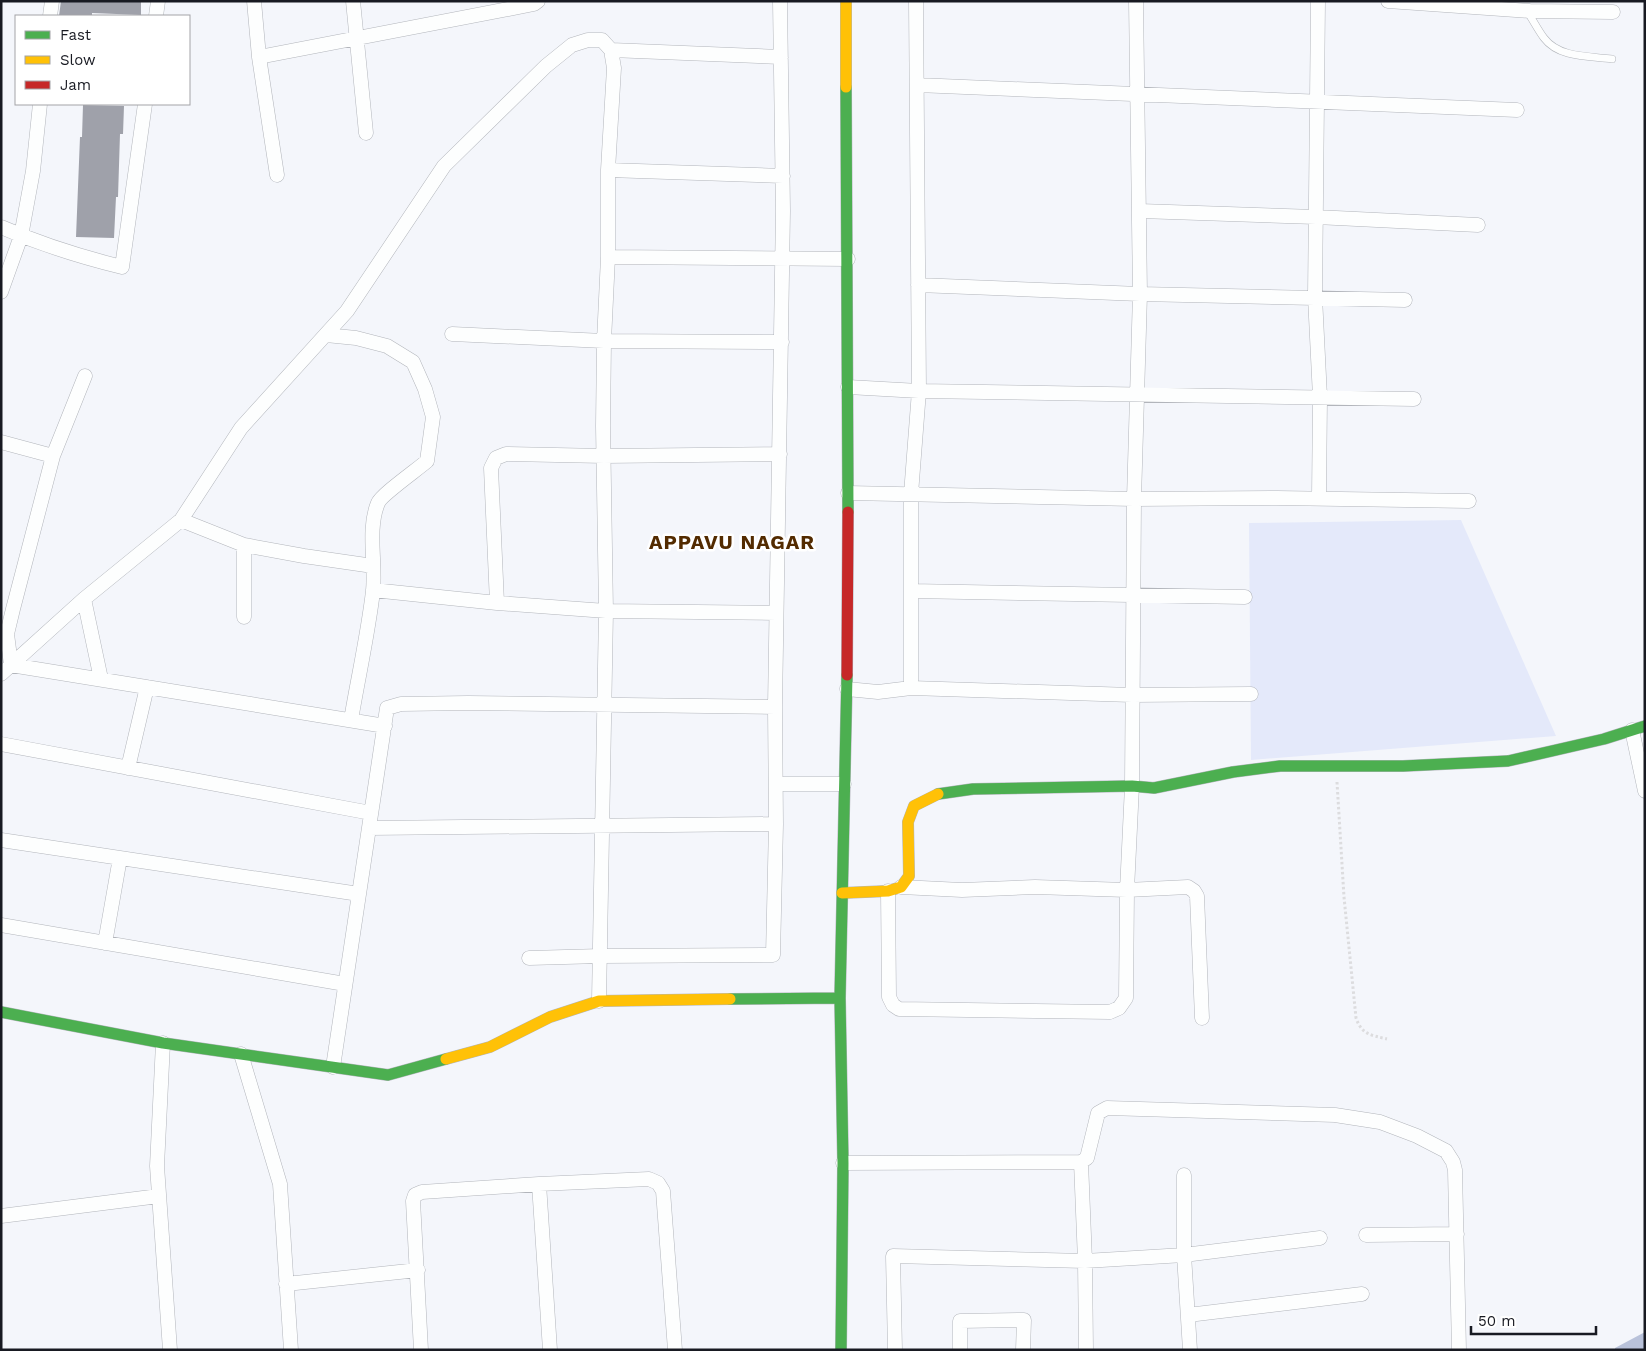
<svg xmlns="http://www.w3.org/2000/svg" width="1646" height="1351" viewBox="0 0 1646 1351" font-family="'Work Sans',sans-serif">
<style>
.green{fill:#e4e9fa}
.water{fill:#b9c2da}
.building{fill:#9fa1aa}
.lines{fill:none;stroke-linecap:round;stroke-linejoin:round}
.lane-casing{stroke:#b2b5bb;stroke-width:8}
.street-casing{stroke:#b2b5bb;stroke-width:15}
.fast-casing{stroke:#b2b5bb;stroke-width:12}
.slow-casing{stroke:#b2b5bb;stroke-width:12}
.jam-casing{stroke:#b2b5bb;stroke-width:12}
.path{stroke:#dcdcde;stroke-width:3;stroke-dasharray:2.5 2.5;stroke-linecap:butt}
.lane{stroke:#fdfefe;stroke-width:7}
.street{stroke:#fdfefe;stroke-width:14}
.fast{stroke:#4caf50;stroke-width:11}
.slow{stroke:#ffc107;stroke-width:11}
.jam{stroke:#c62828;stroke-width:11}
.labels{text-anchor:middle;stroke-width:5;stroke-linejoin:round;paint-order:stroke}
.district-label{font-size:20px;font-weight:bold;letter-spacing:1px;fill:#532b00;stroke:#fff}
</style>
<rect width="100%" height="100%" fill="#f4f6fb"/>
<path class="green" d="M1461,520L1556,736L1251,760L1249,523Z"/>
<path class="water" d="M1645,1332V1350H1615V1348Z"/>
<path class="building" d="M61,1H141V15L92,13V16H59Z
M83,105L124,106L123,134H120L118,197H116L114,238L76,237L80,137H82Z"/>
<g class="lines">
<defs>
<path id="lane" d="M1527,11C1533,20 1538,30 1544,38C1559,58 1589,56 1612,59"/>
<path id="street" d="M254,1L259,57L534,4L538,1
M353,1L366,133
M1318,1L1315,297L1320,397L1319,498
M1388,1L1530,11L1613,12
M50,16L52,1
M156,16L158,1
M611,50L781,57
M259,57L277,175
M917,85L1517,110
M608,170L783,176
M1140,211L1316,217L1478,225
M1,227C40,244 81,257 122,267L145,104
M608,257L848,259
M918,285L1140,294L1405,300
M1,292L21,236L33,171L40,104
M452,334L604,341L782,342
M326,335L356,338L387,346L413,362L425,389L433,417L427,461C418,469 381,495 378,503C367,529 376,564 373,591C368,634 358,678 351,720
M85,376L53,456L13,609L7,634L11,665L385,726
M848,387L919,391L916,1
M1,442L53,456
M848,493L1134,499L1277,498L1469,501
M181,520L244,545L304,556L373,566
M244,545V617
M373,590L497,603L606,611L776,613
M911,591L1245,597
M84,599L101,679
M497,603L491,468L496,458L506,454L604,456L780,454
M1,674L84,599L181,520L241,428L347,311L444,166L546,66L572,45L588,40H602L611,50L614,68L608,170V257L604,341L603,426L606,611L599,1001
M911,688L1132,695L1251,694
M847,689L878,692L911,688V494L919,391L1414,399
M1632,730L1645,791
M1,744L371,813
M128,768L147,687
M776,784H844
M369,828L776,824
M1,840L359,894
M901,887L962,890L1035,887L1127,890L1132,786L1134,499L1140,294L1136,1
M888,891L889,997L893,1005L899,1009L1110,1012L1119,1008L1126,998L1127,890L1188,887L1194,891L1197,896L1202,1018
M1,925L345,984
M105,943L120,858
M529,958L601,956L773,955L776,824L775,707L783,211L780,1
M163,1043L157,1166L170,1350
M241,1054L280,1184L291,1350
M333,1067L387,708L401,704L468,703L775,707
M1081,1162L1085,1261L1086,1350
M843,1163L1081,1162L1087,1158L1098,1113L1107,1108L1335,1115L1380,1122L1417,1136L1446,1151L1453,1162L1455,1170L1459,1350
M1184,1175V1255L1320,1238
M539,1184L550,1350
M1,1216L159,1196
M1366,1235L1457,1234
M286,1284L418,1270
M1188,1315L1362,1294
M421,1350L413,1201L415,1195L422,1192L539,1184L649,1179L658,1183L663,1191L675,1350
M895,1350L893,1256L1085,1261L1184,1255L1190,1350
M960,1350V1321L1024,1320L1023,1350"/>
<path id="fast" d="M846,87L848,512
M938,794L973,789L1132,786L1154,788L1233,772L1280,766H1403L1508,761L1604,739L1645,726
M730,999L840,998
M1,1012L163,1043L388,1075L446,1059
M841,1350L843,1163L840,998L847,675"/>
<path id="slow" d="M846,1V87
M842,893L888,891L901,887L909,876L908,822L914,806L938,794
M446,1059L490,1047L550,1017L599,1001L730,999"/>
<path id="jam" d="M847,675L848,512"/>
</defs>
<use href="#lane" class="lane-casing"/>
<use href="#street" class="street-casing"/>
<use href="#fast" class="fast-casing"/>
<use href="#slow" class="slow-casing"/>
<use href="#jam" class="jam-casing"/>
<path class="path" d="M1337,782L1344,897L1356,1018C1362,1035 1371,1035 1387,1039"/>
<use href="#lane" class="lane"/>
<use href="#street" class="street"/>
<use href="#fast" class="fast"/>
<use href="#slow" class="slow"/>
<use href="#jam" class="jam"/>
</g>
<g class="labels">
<g class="district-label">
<text x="732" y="549">APPAVU NAGAR</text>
</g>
</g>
<rect width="1646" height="1351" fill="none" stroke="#181a22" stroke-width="5"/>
<rect x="15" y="15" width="175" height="90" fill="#ffffff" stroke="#a3a3a7"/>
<rect x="25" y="31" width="25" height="8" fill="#4caf50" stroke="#a3a3a7"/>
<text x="60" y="40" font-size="15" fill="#181a22">Fast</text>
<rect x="25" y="56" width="25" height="8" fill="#ffc107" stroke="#a3a3a7"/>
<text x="60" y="65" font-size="15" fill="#181a22">Slow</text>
<rect x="25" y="81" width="25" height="8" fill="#c62828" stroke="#a3a3a7"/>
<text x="60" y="90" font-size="15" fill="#181a22">Jam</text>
<path d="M1471 1326v8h125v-8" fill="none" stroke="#181a22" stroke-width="2.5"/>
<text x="1478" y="1326" font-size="15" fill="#181a22" stroke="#ffffff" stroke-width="4" paint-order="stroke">50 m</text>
</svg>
